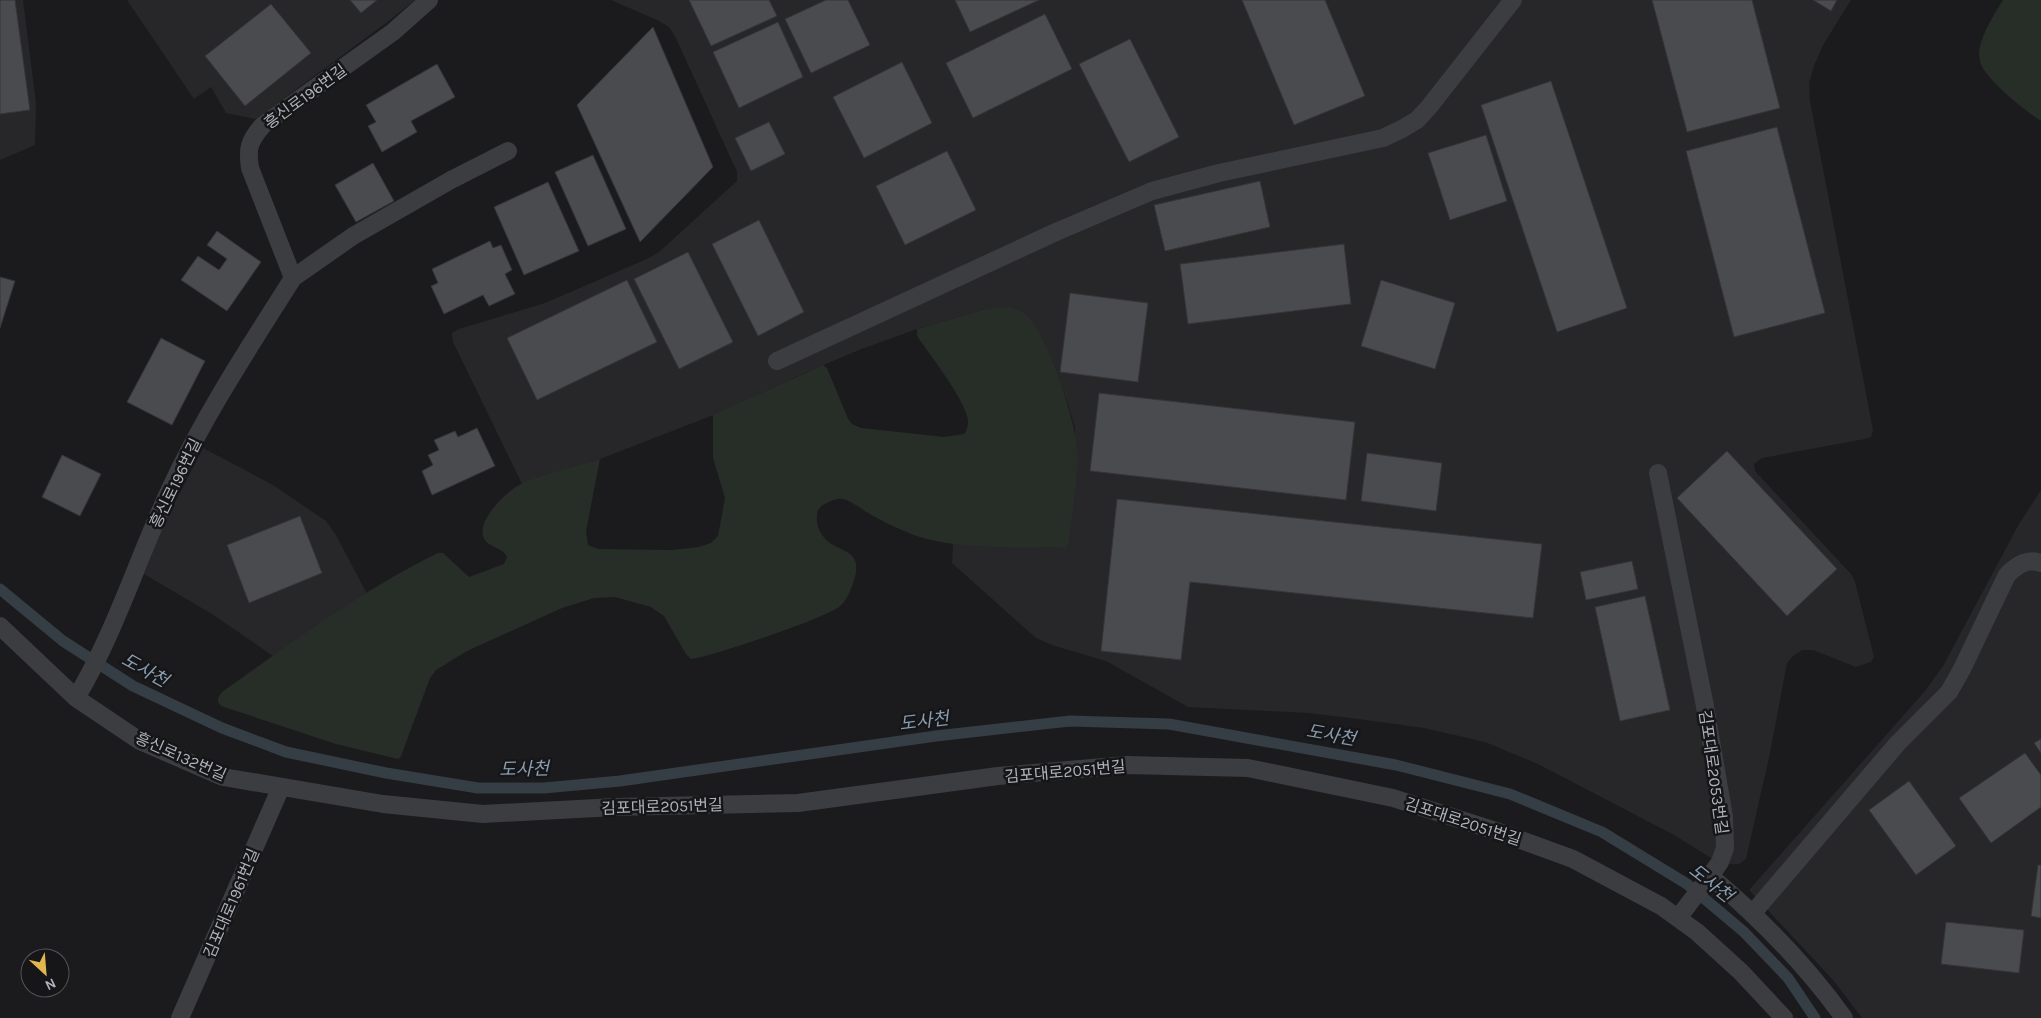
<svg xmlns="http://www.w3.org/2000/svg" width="2041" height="1018" viewBox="0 0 2041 1018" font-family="Karla,'Noto Sans KR',sans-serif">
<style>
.built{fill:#27272a}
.green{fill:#272e28}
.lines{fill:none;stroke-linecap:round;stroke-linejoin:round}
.stream{stroke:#353d45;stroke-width:11}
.building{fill:#4a4b4f;stroke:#353538}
.service{stroke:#3c3d41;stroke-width:18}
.labels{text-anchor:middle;stroke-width:5;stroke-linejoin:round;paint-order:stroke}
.street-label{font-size:16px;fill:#aeb2bb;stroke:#161618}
.water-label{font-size:18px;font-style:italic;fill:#899db2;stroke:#161618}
</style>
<rect width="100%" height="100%" fill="#1b1b1d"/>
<path class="built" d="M0,0H23L36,103L35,145L0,160Z
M127,0H415L386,23L256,119L226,113L211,87L194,99Z
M611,0H1851L1823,45L1814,66L1809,83L1810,101L1873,430L1871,437L1865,439L1762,458L1754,464L1755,471L1851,574L1855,582L1874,657L1871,662L1856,667L1813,650H1802L1793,656L1787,663L1770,753L1746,859L1739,864H1730L1711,858L1674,835L1538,764L1485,742L1424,728L1358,719L1309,713L1188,707L1106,661L1052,645L1036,638L952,563L953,544L1064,548L1075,428L1067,401L1040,334L986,309L917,329L859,350L800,375L729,409L600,459L522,484L453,342L452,333L459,329L545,303L647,259L659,252L737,181V172L675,36L669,27L657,20Z
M203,448L273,485L326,521L336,535L367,594L273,656L212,614L144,574L161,529Z
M2041,490V1018H1862L1833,980L1749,890L1925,691L1943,666L2019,524Z"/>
<path class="green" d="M2003,0H2041V121C2027,112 1983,78 1980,61C1975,43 1994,15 2003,0Z
M1011,307C1019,310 1024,312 1030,319C1048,339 1077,423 1077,451C1078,482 1072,514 1068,545L1065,548C1019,547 956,550 914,535C899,529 883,522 870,514C861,509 852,501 843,499C838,498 830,501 825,504C820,506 817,510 817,515C815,528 824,541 835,546C840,549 847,551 851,555C856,559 857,566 856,572C854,582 848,600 840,606C829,617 708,658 691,659L686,654L664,616L651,607L615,597L594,598L562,608L467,651L436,670L430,678L401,756L398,759L336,744L221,706L218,702V698L222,692C290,644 364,589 438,553H443L469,577L504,564L507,557C503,546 485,548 483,535C479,517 508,490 523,483C547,473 575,467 600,459L586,531L588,545L598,549L672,550L699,547L711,543L718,536L725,498L713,458V415L823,365L827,368L848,419L852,424L861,428L944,437L964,434C968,429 969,422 967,416C963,398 929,353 917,336V329L986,309Z"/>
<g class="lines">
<path class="stream" d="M0,589L63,641L133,686L222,728L286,752L386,773L478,788H544L620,781L936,736L1070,721L1169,724L1396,765L1510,794L1602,832L1687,884L1744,932L1788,978L1815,1018"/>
</g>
<path class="building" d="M0,0H15L30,110L0,114Z
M350,0H377L361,13Z
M689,0H769L777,16L711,46Z
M826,0H848L870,45L811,73L785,19Z
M955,0H1039L970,32Z
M1242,0H1325L1365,96L1294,125Z
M1652,0H1752L1780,108L1687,132Z
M1813,0H1837L1831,11Z
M271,4L311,53L245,106L205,56Z
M1045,14L1072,69L973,118L946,63Z
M778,22L803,77L739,108L713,52Z
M653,27L713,167L640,242L577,105Z
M1130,39L1179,137L1129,162L1079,64Z
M902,62L932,123L864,158L833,97Z
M437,64L455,97L411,121L417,132L382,152L368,126L376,122L366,105Z
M1551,81L1627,308L1557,332L1481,105Z
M769,122L785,154L751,171L735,138Z
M1777,127L1825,313L1734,337L1686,151Z
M1486,135L1507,201L1450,220L1428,153Z
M947,151L976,210L905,245L876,186Z
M593,155L626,229L588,246L555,172Z
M373,163L394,201L356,222L335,185Z
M1260,181L1270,227L1165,251L1154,205Z
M548,182L579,251L524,275L494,207Z
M759,220L804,312L758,336L712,244Z
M217,231L261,262L227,311L181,280L198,256L219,270L227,259L207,245Z
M490,241L493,248L501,245L512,270L505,274L515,294L489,306L483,295L444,314L431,286L438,283L432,269Z
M1344,244L1351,304L1188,324L1180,264Z
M688,252L733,342L679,369L634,279Z
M0,277L15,281L0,328Z
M627,280L657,342L537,400L507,338Z
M1381,280L1455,303L1435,369L1361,346Z
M1070,293L1148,303L1138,382L1060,372Z
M161,338L205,361L172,425L127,402Z
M1099,393L1355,422L1346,500L1090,471Z
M477,428L495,466L432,495L422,471L433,465L428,455L439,450L434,440L455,431L458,437Z
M1727,451L1837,569L1787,616L1677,498Z
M1367,453L1442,463L1436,511L1361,501Z
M62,455L101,474L80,516L42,497Z
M1117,499L1542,544L1533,618L1190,582L1181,660L1101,651Z
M300,516L322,573L249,603L227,545Z
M1632,561L1638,589L1586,600L1580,572Z
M1645,596L1670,710L1620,721L1595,607Z
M2041,739V753L2034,743Z
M2025,753L2041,775V807L1991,843L1959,798Z
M1909,781L1956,846L1916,875L1869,810Z
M2038,865H2041V918L2031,916Z
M1946,922L2024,930L2019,973L1941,964Z"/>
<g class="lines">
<path class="service" d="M293,278L353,236L451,180L508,151
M777,361L1056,232L1152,191L1219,173L1383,138L1402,129L1417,120L1429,107L1513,0
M1658,473L1705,706L1724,817L1725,848L1720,862L1710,876C1760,918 1806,965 1844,1018
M0,626L76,698L140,741L223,777L383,804L483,814L615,807L798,803L998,776L1127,765L1248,768L1393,798L1496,831L1573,859L1661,906L1697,932L1741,972L1784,1018
M76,698C116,631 138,557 171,487C205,414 250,346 293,278L250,168C247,148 249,141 263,125L393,32L429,0
M1752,914L1897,744L1949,692L1962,669L2007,575C2017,565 2027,558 2041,563
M1678,918L1710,876
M180,1018L281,787"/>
</g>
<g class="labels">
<g class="street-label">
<text transform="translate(305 96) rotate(-36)" y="6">흥신로196번길</text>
<text transform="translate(175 483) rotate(-64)" y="6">흥신로196번길</text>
<text transform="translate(181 756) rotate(24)" y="6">흥신로132번길</text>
<text transform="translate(1065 771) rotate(-5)" y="6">김포대로2051번길</text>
<text transform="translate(1714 772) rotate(82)" y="6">김포대로2053번길</text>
<text transform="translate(662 806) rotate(-2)" y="6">김포대로2051번길</text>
<text transform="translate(1463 821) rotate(18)" y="6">김포대로2051번길</text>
<text transform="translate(231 903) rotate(-67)" y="6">김포대로1961번길</text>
</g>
<g class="water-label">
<text transform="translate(145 670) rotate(29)" y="6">도사천</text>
<text transform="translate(924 721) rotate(-7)" y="6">도사천</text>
<text transform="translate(1331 735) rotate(10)" y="6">도사천</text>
<text transform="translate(524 769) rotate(-1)" y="6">도사천</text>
<text transform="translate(1711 883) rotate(38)" y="6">도사천</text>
</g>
</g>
<g transform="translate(45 973) rotate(154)"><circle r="24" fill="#161618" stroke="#535459"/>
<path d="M0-4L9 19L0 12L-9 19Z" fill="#e2b64e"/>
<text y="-8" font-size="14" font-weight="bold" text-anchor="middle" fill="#aeb2bb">N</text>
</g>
</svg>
